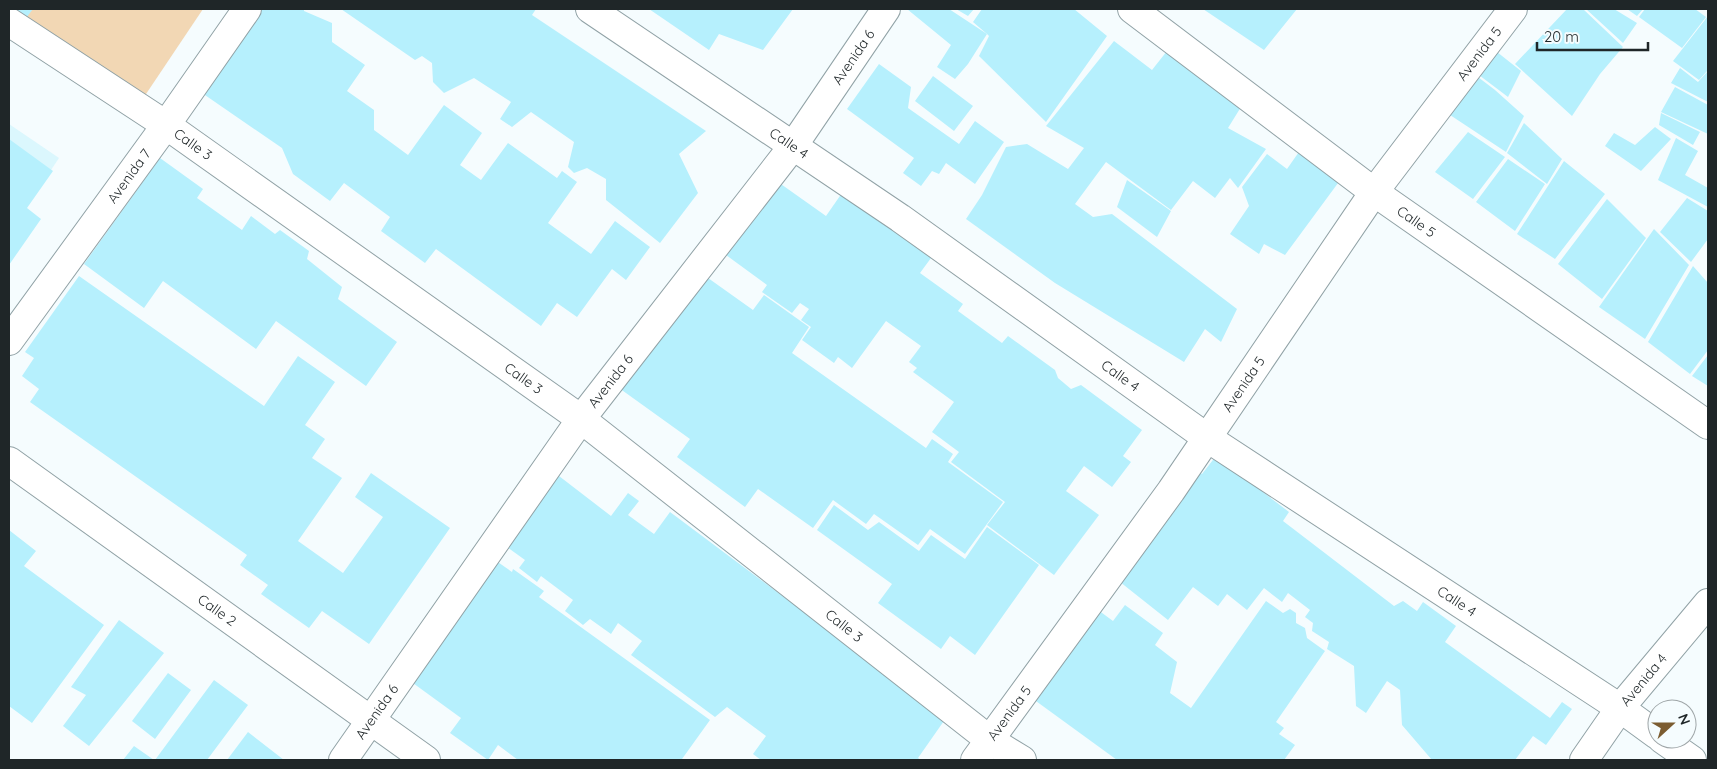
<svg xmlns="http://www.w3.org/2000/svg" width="1717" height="769" viewBox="0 0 1717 769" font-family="Quicksand,sans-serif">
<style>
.built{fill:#dbf7fd}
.green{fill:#f2d7b4}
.building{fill:#b6f0fd}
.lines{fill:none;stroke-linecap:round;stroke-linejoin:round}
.minor-casing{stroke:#91a2a6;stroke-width:30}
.secondary-casing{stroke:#91a2a6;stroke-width:30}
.minor{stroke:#fff;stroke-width:28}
.secondary{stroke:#fff;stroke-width:28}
.labels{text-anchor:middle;stroke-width:4;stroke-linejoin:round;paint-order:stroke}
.street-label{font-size:14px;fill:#1f2628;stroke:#f5fcfe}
</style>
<rect width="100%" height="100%" fill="#f5fcfe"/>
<path class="built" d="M9,124L59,158L9,233Z"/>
<path class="green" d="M10,9H203L144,97Z"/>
<path class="building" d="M9,9H33L23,22Z
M259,9H304V11L332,23V42L365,65L347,91L374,110V130L408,155L444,105L482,133L460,165L481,180L508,143L557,178L562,171L577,182L548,223L591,254L615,221L650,247L626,280L612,269L577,317L557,303L541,326L436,249L425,263L381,231L390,217L344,183L330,201L293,174L282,148L202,93Z
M341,9H536L532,15L706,131L679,154L698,193L660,243L606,200V179L587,168L574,173L568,167L574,142L531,112L512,127L500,119L511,102L474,78L444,93L433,82L432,63L422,56L415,60Z
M649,9H793L763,50L719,34L709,50Z
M907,9H949L987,34L973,22L982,9H1074L1107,36L1046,122L979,56L989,36L987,34L968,64L955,79L937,67L951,45Z
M956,9H974L968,16Z
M1203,9H1297L1264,50Z
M1567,9H1583L1623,47L1600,74L1572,116L1515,64Z
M1586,9H1614L1637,23L1623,43Z
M1627,9H1643L1637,16Z
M1645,9H1695L1706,17L1682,48L1639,17Z
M1708,16V70L1699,80L1673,61Z
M1114,41L1152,70L1167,51L1241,107L1228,128L1266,149L1238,188L1230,178L1215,198L1193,181L1171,210L1106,162L1075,204L1093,217L1112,214L1237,309L1221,342L1205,329L1184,362L1055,283L966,219L982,195L1006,147L1027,144L1068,169L1084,148L1046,126Z
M1492,48L1521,71L1508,97L1475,72Z
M879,64L911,87L908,108L959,144L975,121L1004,142L975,184L946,163L939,174L932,171L921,186L903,173L914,158L847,109Z
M1680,68L1698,82L1708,71V102L1671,83Z
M1474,74L1495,90L1524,116L1506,152L1447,113Z
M933,76L973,106L954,131L915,101Z
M1675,87L1708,105V134L1661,112Z
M1661,113L1700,132L1693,145L1659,125Z
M1524,123L1562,159L1547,184L1507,153Z
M1655,127L1671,139L1641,171L1605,146L1614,133L1635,145Z
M1468,132L1505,157L1473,199L1435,172Z
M1676,138L1698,151L1685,175L1708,188V207L1658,180Z
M9,139L53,171L27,208L41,219L9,265Z
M1301,149L1341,179L1285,255L1264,244L1259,254L1230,234L1249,206L1242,187L1267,154L1287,169Z
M160,158L203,189L197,198L242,230L251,216L275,234L280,230L309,251L307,259L342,287L338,299L397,342L366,386L276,321L256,349L163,281L144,308L84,264Z
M1508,159L1545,184L1515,231L1476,202Z
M1564,161L1605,194L1555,259L1517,234Z
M1127,180L1171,211L1157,237L1117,207Z
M778,182L826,216L842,193L931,258L920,273L963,304L958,311L1002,343L1008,336L1055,370L1058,378L1071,389L1081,385L1142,430L1123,456L1131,462L1112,487L1084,466L1066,491L1099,515L1054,575L987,525L1005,502L951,462L959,452L932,432L954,402L913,372L917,368L909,362L921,346L886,321L852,368L838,357L834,363L802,340L811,327L801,320L809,309L800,303L792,313L762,292L767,285L726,255Z
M1687,198L1708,211V239L1691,262L1660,232Z
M1607,199L1646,238L1602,299L1558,264Z
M1654,229L1689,265L1645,339L1599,307Z
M1693,266L1708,283V350L1690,374L1648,342Z
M701,273L753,310L764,295L809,327L792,353L926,448L932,439L953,454L948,462L1003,502L965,554L930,529L918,545L874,514L866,524L833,500L813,528L758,489L745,507L677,457L690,439L619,388Z
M79,276L264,406L298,356L335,382L305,425L325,439L312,458L342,478L298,541L343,573L383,517L355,497L371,473L450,528L369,644L322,611L309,628L261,594L268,585L240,565L247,555L30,402L39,389L22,376L34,358L25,352Z
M1708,355V386L1692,376Z
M1216,456L1289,512L1283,521L1394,606L1403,601L1417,611L1423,602L1456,626L1445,642L1550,718L1562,702L1572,709L1546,745L1533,736L1515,760H1432L1402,725L1400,690L1387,681L1366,713L1356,706L1354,666L1327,649L1329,642L1312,631L1313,623L1305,617L1310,610L1288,593L1282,602L1264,588L1247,610L1227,594L1218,606L1193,587L1168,620L1115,578L1191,466L1202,474Z
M559,476L611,516L628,493L639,501L628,515L654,534L670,512L946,718L918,758L921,760H761L753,754L766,736L727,707L715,717L631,655L642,641L618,623L611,634L590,619L583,625L565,611L573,600L541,576L537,582L519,568L525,560L507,547Z
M834,505L868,530L879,522L919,551L931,535L965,559L987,527L1039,565L975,655L950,636L941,649L878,603L892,584L817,530Z
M9,530L36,551L24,566L104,625L32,723L9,706Z
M492,558L512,572L513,569L544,591L539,597L710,720L682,759L684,760H518L498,745L488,760L450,733L461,718L406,678Z
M1266,601L1283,613L1290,609L1296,613V623L1305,628L1307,638L1325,651L1276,722L1284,728L1279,734L1295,745L1284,760H1117L1029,696L1094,607L1113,621L1125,605L1163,633L1155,645L1177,662L1170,693L1191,708Z
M119,620L164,653L89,746L63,726L86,695L71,687Z
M168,673L191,690L155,739L132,721Z
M214,680L248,705L207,760H155Z
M248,732L284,760H227Z
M134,746L154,760H123Z"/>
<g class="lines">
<defs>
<g id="minor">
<path id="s1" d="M590,9L900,218L1206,437L1620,708L1657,735"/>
<path id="s2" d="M1132,9L1374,192L1708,425"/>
<path id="s3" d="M9,22L166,125L581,419L991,741L1022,760"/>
<path id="s4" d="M9,341L166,125L247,9"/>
<path d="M1662,739L1692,760"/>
<path id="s5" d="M343,760L581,419L793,146L886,9"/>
<path id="s6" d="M975,760L1171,491L1374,192L1513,9"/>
<path id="s7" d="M1584,760L1620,708L1708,603"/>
</g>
<g id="secondary">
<path id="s8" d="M9,461L426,760"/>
</g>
</defs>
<use href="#minor" class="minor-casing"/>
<use href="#secondary" class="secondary-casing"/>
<use href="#minor" class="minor"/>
<use href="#secondary" class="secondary"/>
</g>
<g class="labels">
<g class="street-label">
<text dy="5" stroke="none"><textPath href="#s6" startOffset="868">Avenida 5</textPath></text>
<text dy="5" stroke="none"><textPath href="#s5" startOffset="869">Avenida 6</textPath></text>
<text dy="5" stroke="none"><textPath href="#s1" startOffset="240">Calle 4</textPath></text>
<text dy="5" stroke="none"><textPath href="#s3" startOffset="221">Calle 3</textPath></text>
<text dy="5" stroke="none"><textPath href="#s4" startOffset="204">Avenida 7</textPath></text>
<text dy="5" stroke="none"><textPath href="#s2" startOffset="355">Calle 5</textPath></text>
<text dy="5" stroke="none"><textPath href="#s1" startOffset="645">Calle 4</textPath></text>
<text dy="5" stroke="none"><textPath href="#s3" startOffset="626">Calle 3</textPath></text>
<text dy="5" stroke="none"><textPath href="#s5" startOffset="464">Avenida 6</textPath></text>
<text dy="5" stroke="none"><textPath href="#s6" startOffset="462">Avenida 5</textPath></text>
<text dy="5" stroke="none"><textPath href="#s1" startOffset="1050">Calle 4</textPath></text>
<text dy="5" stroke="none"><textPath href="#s8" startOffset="256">Calle 2</textPath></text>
<text dy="5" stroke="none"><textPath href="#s3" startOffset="1031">Calle 3</textPath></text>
<text dy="5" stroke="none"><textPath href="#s7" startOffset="100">Avenida 4</textPath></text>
<text dy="5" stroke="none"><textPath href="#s5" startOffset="59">Avenida 6</textPath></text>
<text dy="5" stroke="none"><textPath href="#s6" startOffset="58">Avenida 5</textPath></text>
</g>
</g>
<rect width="1717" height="769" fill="none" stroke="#1f2628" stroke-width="20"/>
<g transform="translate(1672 724) rotate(69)"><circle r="24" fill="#f5fcfe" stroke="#9fa6a8"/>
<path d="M0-4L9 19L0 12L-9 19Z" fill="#7b5c31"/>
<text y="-8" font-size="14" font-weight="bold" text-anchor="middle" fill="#1f2628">N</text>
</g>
<path d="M1537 42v8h111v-8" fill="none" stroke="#1f2628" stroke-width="2.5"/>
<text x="1544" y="42" font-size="15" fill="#1f2628" stroke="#f5fcfe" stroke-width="4" paint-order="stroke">20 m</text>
</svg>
